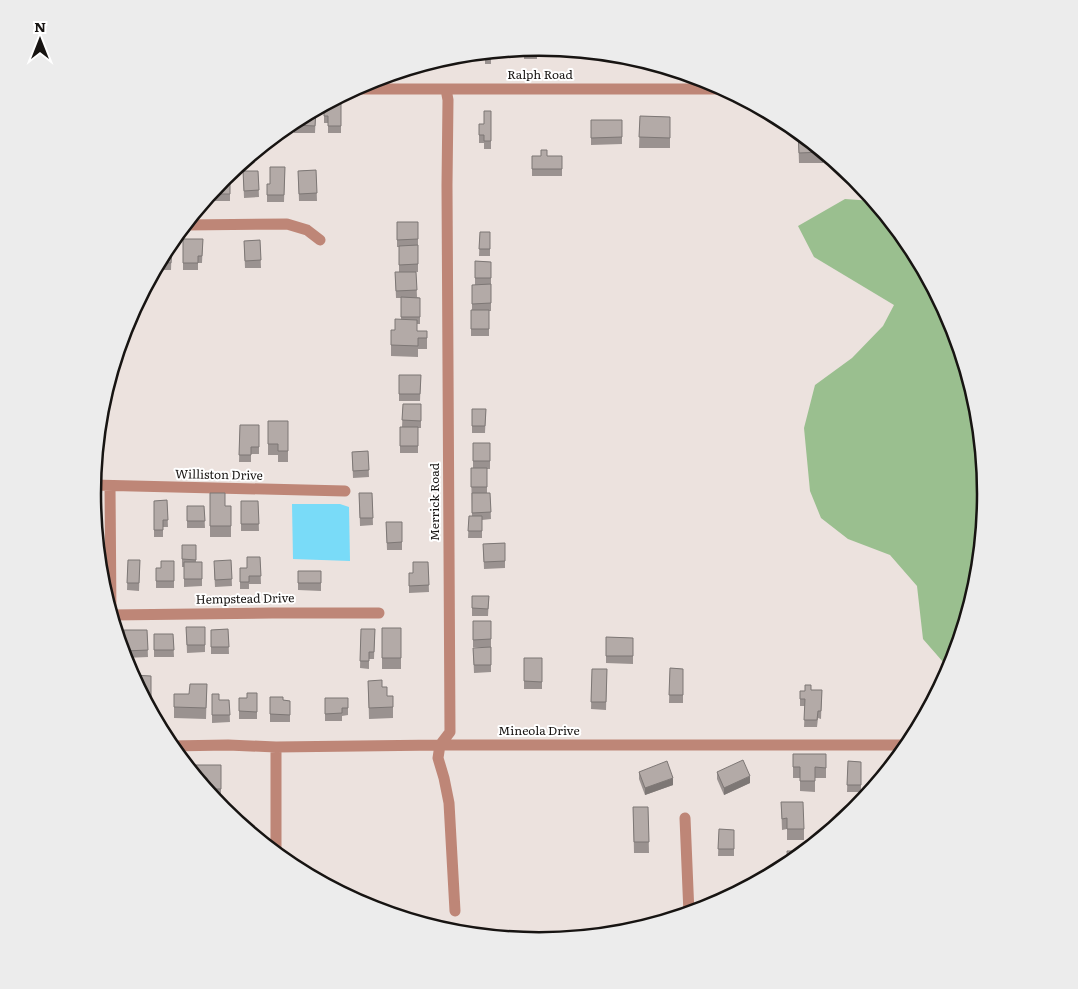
<svg xmlns="http://www.w3.org/2000/svg" width="1078" height="989" viewBox="0 0 1078 989" font-family="Literata,serif">
<style>
.green{fill:#9abf8f}
.water{fill:#79dbf8}
.lines{fill:none;stroke-linecap:round;stroke-linejoin:round}
.minor{stroke:#be8677;stroke-width:11}
.wall{fill:#9a9290}
.shaded-wall{fill:#7d7775}
.building{fill:#b3aaa7;stroke:#7d7775}
.labels{text-anchor:middle;stroke-width:4;stroke-linejoin:round;paint-order:stroke}
.street-label{font-size:12px;fill:#171412;stroke:#fff}
.rim{fill:none;stroke:#171412;stroke-width:2.5}
</style>
<rect width="100%" height="100%" fill="#ece2de"/>
<path class="green" d="M845,199L873,201L911,246L952,324L977,408L986,495L977,582L950,670L923,639L917,586L890,555L848,539L821,518L810,491L804,428L815,385L852,358L883,326L894,305L814,257L798,226Z"/>
<path class="water" d="M292,504H340L349,507L350,561L293,559Z"/>
<g class="lines">
<path class="minor" d="M355,89H724
M446,89L448,100L447,185L450,732L440,745L438,758L444,778L449,803L455,911
M185,225L287,224L307,230L320,240
M93,485L345,491
M110,486L111,617
M111,615L272,613H379
M170,746L228,745L276,747L440,745H909
M276,747V854
M685,818L689,914
M840,818V823"/>
</g>
<path class="wall" d="M537,48V59H524V49Z
M496,52V53H491V64H485V55H462Z
M341,103V133H328V123H324V105Z
M316,109L315,133H294V121Z
M491,111V149H484V143H479V124H484Z
M640,116L670,117V148H639Z
M591,120H622V144L591,145Z
M798,132L823,152V163H799Z
M532,156H562V176H532Z
M285,167L284,202H267V184H270Z
M316,170L317,201H299L298,171Z
M243,171H258L259,197L244,198Z
M230,173V201H211V193Z
M397,222H418V272H399V247H397Z
M480,232H490V256H479Z
M183,239H203L202,263H198V270H183Z
M172,240L171,270H155L168,246Z
M260,240L261,268H245L244,241Z
M475,261L491,262V311H489V336H471V310H472V285H475Z
M395,272H416L417,297L420,298V324H417V331H427V349H418V357L391,356V330H395L401,319V298H396Z
M399,375H421L420,401H399Z
M403,404H421V428H418V453H400V427H402Z
M472,409H486L485,433H472Z
M268,421H288V462H278V455H268Z
M240,425H259V454H251V462H239Z
M473,443H490V469H487V493H490L491,519L482,520V538H468L469,516H472L471,468H473Z
M368,451L369,477L353,478L352,452Z
M210,493L225,506H231V537H210Z
M359,493H372L373,525L360,526Z
M167,500L168,527H163V537H154V501Z
M241,501H258L259,531H241Z
M187,506H204L205,528H187Z
M386,522H402V550H387Z
M505,543V568L484,569L483,544Z
M182,545H196V562H202V586L184,587V567H182Z
M260,557L261,584H249V589H240V568H247Z
M128,560H140L139,591L127,590Z
M231,560L232,586L215,587L214,568Z
M174,561V588H156V568H161Z
M428,562L429,592L409,593V573H413Z
M298,571H321V591L298,590Z
M472,596H489L488,616H472Z
M473,621L491,639V647H473Z
M186,627H205V652L187,653Z
M382,628H401V669H382Z
M228,629L229,654H211V630Z
M361,629H375L374,659H369V669L360,668Z
M124,630H147L148,657L125,658Z
M154,634H173L174,657H154Z
M606,637L633,638V664L606,663Z
M491,647V672L474,673L473,648Z
M524,658H542V689H524Z
M670,668L683,669V703H669Z
M592,669H607L606,710L591,709Z
M151,676V708H149L132,677Z
M368,681L382,687L387,696H393V718L369,719Z
M207,684L206,719L174,718V694H189Z
M811,690H822L821,719L818,718L817,727H804L805,706H800V691H805Z
M257,693V719H239V698H247Z
M212,694L219,700H229L230,722L212,723Z
M270,697L283,700L290,701V722H270Z
M325,698H348V715L342,716V721H325Z
M793,754H826V778H815V792L800,791V778H793Z
M848,761L861,762V792H847Z
M221,765V796H211L207,791V785H202L195,777Z
M639,772L673,785L645,795L639,779Z
M717,772L750,783L724,795L717,779Z
M781,802L804,829V840H787V829L782,830Z
M633,807H648L649,853H634Z
M719,829L734,830V856H718Z"/>
<path class="shaded-wall" d="M750,776V783L724,795V788Z
M673,778V785L645,795V788Z"/>
<path class="building" d="M328,103H341V126H328V116H324V105Z
M316,110L315,126L294,125V121Z
M484,111H491V141H484V135H479V124H484Z
M640,116L670,117V138L639,137Z
M591,120H622V137L591,138Z
M798,132L823,152L799,153Z
M541,150H547V156H562V169H532V156H541Z
M270,167H285L284,195H267V184H270Z
M316,170L317,193L299,194L298,171Z
M243,171H258L259,190L244,191Z
M230,173V194H211V193L223,178Z
M397,222H418V239L397,240Z
M480,232H490V249H479Z
M183,239H203L202,256H198V263H183Z
M260,240L261,260L245,261L244,241Z
M172,241L171,263L159,262L168,246Z
M418,245V264L399,265V246Z
M475,261L491,262V278H475Z
M395,272H416L417,290L396,291Z
M491,284V303L472,304V285Z
M401,297L420,298V317H401Z
M471,310H489V329H471Z
M395,319L417,320V331H427V338H418V346L391,345V330H395Z
M399,375H421L420,394H399Z
M403,404H421V421L402,420Z
M472,409H486L485,426H472Z
M268,421H288V451H278V444H268Z
M240,425H259V447H251V455H239Z
M400,427H418V446H400Z
M473,443H490V461H473Z
M368,451L369,470L353,471L352,452Z
M471,468H487V487H471Z
M210,493H225V506H231V526H210Z
M359,493H372L373,518H360Z
M472,493H490L491,512L472,513Z
M167,500L168,520H163V530H154V501Z
M241,501H258L259,524H241Z
M187,506H204L205,521H187Z
M469,516H482V531H468Z
M386,522H402V542L387,543Z
M505,543V561L484,562L483,544Z
M182,545H196V560L182,559Z
M247,557H260L261,576H249V582H240V568H247Z
M128,560H140L139,583H127Z
M231,560L232,579L215,580L214,561Z
M161,561H174V581H156V568H161Z
M184,562H202V579H184Z
M413,562H428L429,585L409,586V573H413Z
M298,571H321V583H298Z
M472,596H489L488,609L472,608Z
M473,621H491V639L473,640Z
M186,627H205V645H187Z
M382,628H401V658H382Z
M228,629L229,647H211V630Z
M361,629H375L374,652H369V661H360Z
M124,630H147L148,650L125,651Z
M154,634H173L174,650H154Z
M606,637L633,638V656H606Z
M491,647V665H474L473,648Z
M524,658H542V682L524,681Z
M670,668L683,669V695H669Z
M592,669H607L606,702H591Z
M132,675L151,676V701H145L132,677Z
M382,680V687H387V696H393V707L369,708L368,681Z
M190,684H207L206,708L174,707V694H189Z
M805,685H811V690H822L821,711H818L817,720H804L805,699H800V691H805Z
M247,693H257V712L239,711V698H247Z
M212,694H219V700H229L230,715H212Z
M270,697H283V700L290,701V715L270,714Z
M325,698H348V708H342V713L325,714Z
M793,754H826V768L815,767V781H800V767H793Z
M743,760L750,776L724,788L717,772Z
M667,761L673,778L645,788L639,772Z
M848,761L861,762V785H847Z
M196,765H221V789H207V778L195,777Z
M781,802H803L804,829H787V818L782,819Z
M633,807H648L649,842H634Z
M719,829L734,830V849H718Z
M787,851H802V854L788,866Z
M733,895L714,905V896Z"/>
<g class="labels">
<g class="street-label">
<text x="540" y="79">Ralph Road</text>
<text transform="translate(219 475) rotate(1)" y="4">Williston Drive</text>
<text transform="translate(435 502) rotate(-90)" y="4">Merrick Road</text>
<text transform="translate(245 599) rotate(-1)" y="4">Hempstead Drive</text>
<text x="539" y="735">Mineola Drive</text>
</g>
</g>
<path d="M0 0H1078V989H0ZM101 494a438 438 0 1 1 876 0a438 438 0 1 1-876 0Z" fill="#ececec" fill-rule="evenodd"/>
<path class="rim" d="M101 494a438 438 0 1 1 876 0a438 438 0 1 1-876 0Z"/>
<g transform="translate(40 40)" stroke="#ffffff" stroke-width="4" paint-order="stroke">
<path d="M0-4L9 19L0 12L-9 19Z" fill="#171412"/>
<text y="-8" font-size="14" font-weight="bold" text-anchor="middle" fill="#171412">N</text>
</g>
</svg>
